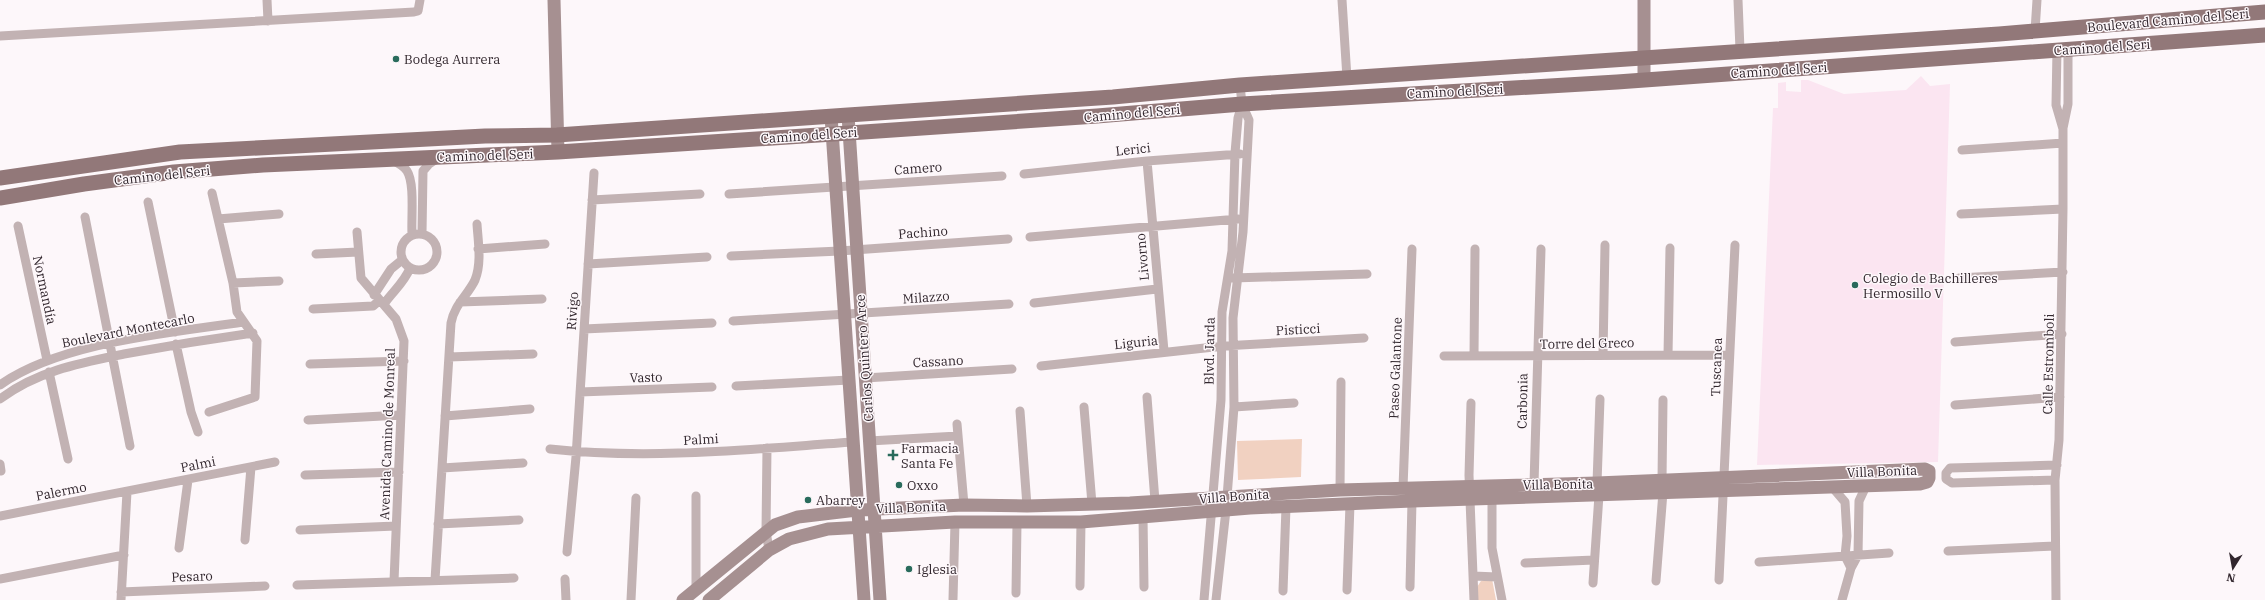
<svg xmlns="http://www.w3.org/2000/svg" width="2265" height="600" viewBox="0 0 2265 600" font-family="'IBM Plex Serif',serif">
<style>
.built{fill:#fbe5f1}
.green{fill:#f1d1c1}
.lines{fill:none;stroke-linecap:round;stroke-linejoin:round}
.street{stroke:#c2b2b3;stroke-width:9}
.secondary{stroke:#a69091;stroke-width:13}
.primary{stroke:#927879;stroke-width:15}
.poi-dot{fill:#296b5c;stroke:#fdf7fa;stroke-width:1.5}
.labels{text-anchor:middle;stroke-width:3;stroke-linejoin:round;paint-order:stroke}
.street-label{font-size:13px;fill:#31262d;stroke:#fdf7fa}
.poi-label{font-size:13px;fill:#31262d;stroke:#fdf7fa;text-anchor:start}
</style>
<rect width="100%" height="100%" fill="#fdf7fa"/>
<path class="built" d="M1921,76L1930,86L1950,84L1938,462L1757,465L1773,108H1778V83L1786,82V91L1801,92V80H1808L1844,94L1906,90Z"/>
<path class="green" d="M1302,439L1301,477L1238,480L1237,441Z
M1492,579L1496,600H1475V590L1481,581Z"/>
<g class="lines">
<path class="street" d="M267,0L268,21
M1342,0L1347,78
M1738,0L1740,50
M2035,31L2037,0
M0,36L414,12L418,11L420,0
M2063,128L2068,104V49
M1962,150L2063,143
M392,160C398,163 404,166 407,171C415,183 411,219 412,234
M1147,161L1164,351
M1024,174L1147,161L1240,154
M729,194L1002,176
M592,200L700,194
M148,202L175,332
M1961,214L2063,209
M85,217L130,446
M218,219L279,214
M18,226L47,360
M357,232L361,278L396,319L404,341L394,581
M401 252a18 18 0 1 1 36 0a18 18 0 1 1-36 0Z
M422,234L423,171L429,164L438,158
M1030,237L1238,219
M478,249L545,244
M316,254L358,252
M731,256L840,251L1008,239
M588,264L707,257
M1233,278L1367,274
M1959,278L2063,272
M233,283L279,281
M374,295L391,269L402,260
M460,302L542,299
M1034,303L1157,289
M384,304C393,291 404,283 410,268
M313,309L373,306L380,300
M733,321L1009,304
M584,329L712,323
M1955,342L2062,334
M176,344L191,412L198,432
M1603,355L1605,245
M1668,355L1670,248
M1444,356L1729,355
M1474,356L1475,249
M449,357L533,354
M310,364L404,361
M1041,366L1223,346L1364,338
M49,372L68,459
M865,378L1012,369
M0,385C61,342 170,333 243,322
M736,386L849,380
M580,392L712,387
M1147,397L1155,501
M0,399C37,371 80,363 124,354C167,346 210,339 253,333
M1471,403L1469,475L1474,600
M1955,405L2060,397
M1084,407L1092,504
M1234,407L1294,403
M1020,411L1027,506
M209,412L255,397L257,341L237,312L233,283L212,193
M445,416L530,409
M308,420L401,415
M957,424L964,505
M869,441L958,436
M767,448L766,531L769,550
M550,449C651,460 752,449 853,442
M0,464L1,471
M442,468L523,463
M305,475L399,472
M1662,480L1663,400
M2055,480L1952,483L1946,479V473L1950,468L2057,465
M1597,483L1600,399
M1534,484L1541,249
M1403,488L1412,249
M1833,488L1845,502L1847,536L1845,556L1851,568L1858,555L1859,501L1866,486
M1340,490L1341,382
M1492,492V548L1502,600
M0,516L275,462
M1143,517L1144,587
M438,524L519,520
M300,530L396,526
M245,540L251,467
M179,548L188,480
M1948,551L2055,546
M567,552L576,457L594,173
M1759,562L1889,553
M1525,563L1594,560
M1473,576L1497,577
M0,579L124,555
M565,579L566,600
M435,580L451,323C454,305 468,295 475,280C482,263 478,241 477,224
M1719,580L1735,245
M1656,581L1663,492
M1593,583L1599,495
M297,585L514,578
M1080,586L1081,522
M1410,587L1412,501
M696,589V496
M1347,590L1350,504
M1283,591L1286,507
M121,592L265,586
M1016,593L1017,523
M953,599L955,522
M121,600L127,492
M631,600L636,498
M1204,600L1221,400L1222,312L1232,251L1235,153L1238,118L1242,104
M1216,600L1226,510L1234,407L1233,318L1243,232L1249,120L1242,104L1240,85
M1842,600L1851,568
M2056,600L2055,480L2059,440L2063,209V129L2056,105L2057,49"/>
<path class="secondary" d="M554,0L558,152
M1644,0V80
M848,115L880,600
M831,116L864,600
M683,600L775,525L798,517L857,510L964,505L1027,506L1130,503L1340,490L1597,483L1925,469L1929,471V478L1927,482L1920,484L1412,501L1250,508L1081,522H955L828,529L789,539L769,550L709,600"/>
<path class="primary" d="M0,178L180,152L485,136L557,135L848,115L1113,97L1240,85L1999,34L2265,12
M0,198L84,184L174,172L263,165L558,152L849,133L1097,116L1242,104L1617,82L2265,35"/>
</g>
<g class="poi-dot">
<circle cx="396" cy="59" r="4"/>
<circle cx="1855" cy="285" r="4"/>
<path d="M891 449h4v4h4v4h-4v4h-4v-4h-4v-4h4z"/>
<circle cx="899" cy="485" r="4"/>
<circle cx="808" cy="500" r="4"/>
<circle cx="909" cy="569" r="4"/>
</g>
<g class="labels">
<g class="street-label">
<text transform="translate(2168 20) rotate(-5)" y="5">Boulevard Camino del Seri</text>
<text transform="translate(2102 47) rotate(-4)" y="5">Camino del Seri</text>
<text transform="translate(1779 70) rotate(-4)" y="5">Camino del Seri</text>
<text transform="translate(1455 91) rotate(-3)" y="5">Camino del Seri</text>
<text transform="translate(1132 113) rotate(-5)" y="5">Camino del Seri</text>
<text transform="translate(809 135) rotate(-4)" y="5">Camino del Seri</text>
<text transform="translate(1133 149) rotate(-6)" y="5">Lerici</text>
<text transform="translate(485 155) rotate(-2)" y="5">Camino del Seri</text>
<text transform="translate(918 168) rotate(-4)" y="5">Camero</text>
<text transform="translate(162 175) rotate(-6)" y="5">Camino del Seri</text>
<text transform="translate(923 232) rotate(-4)" y="5">Pachino</text>
<text transform="translate(1142 257) rotate(-95)" y="5">Livorno</text>
<text transform="translate(45 290) rotate(78)" y="5">Normandía</text>
<text transform="translate(926 297) rotate(-4)" y="5">Milazzo</text>
<text transform="translate(572 311) rotate(-86)" y="5">Rivigo</text>
<text transform="translate(1298 329) rotate(-3)" y="5">Pisticci</text>
<text transform="translate(128 330) rotate(-11)" y="5">Boulevard Montecarlo</text>
<text transform="translate(1136 342) rotate(-6)" y="5">Liguria</text>
<text transform="translate(1587 343) rotate(-1)" y="5">Torre del Greco</text>
<text transform="translate(1209 351) rotate(-89)" y="5">Blvd. Jarda</text>
<text transform="translate(864 358) rotate(-94)" y="5">Carlos Quintero Arce</text>
<text transform="translate(938 361) rotate(-3)" y="5">Cassano</text>
<text transform="translate(2048 364) rotate(-89)" y="5">Calle Estromboli</text>
<text transform="translate(1716 367) rotate(-88)" y="5">Tuscanea</text>
<text transform="translate(1395 368) rotate(-88)" y="5">Paseo Galantone</text>
<text transform="translate(646 377) rotate(-2)" y="5">Vasto</text>
<text transform="translate(1522 401) rotate(-89)" y="5">Carbonia</text>
<text transform="translate(387 434) rotate(-88)" y="5">Avenida Camino de Monreal</text>
<text transform="translate(701 439) rotate(-3)" y="5">Palmi</text>
<text transform="translate(198 464) rotate(-11)" y="5">Palmi</text>
<text transform="translate(1882 471) rotate(-2)" y="5">Villa Bonita</text>
<text transform="translate(1558 484) rotate(-1)" y="5">Villa Bonita</text>
<text transform="translate(61 491) rotate(-11)" y="5">Palermo</text>
<text transform="translate(1234 496) rotate(-4)" y="5">Villa Bonita</text>
<text transform="translate(911 507) rotate(-2)" y="5">Villa Bonita</text>
<text transform="translate(192 576) rotate(-2)" y="5">Pesaro</text>
</g>
<g class="poi-label">
<text x="404" y="64">Bodega Aurrera</text>
<text x="1863" y="283">Colegio de Bachilleres<tspan x="1863" dy="15">Hermosillo V</tspan></text>
<text x="901" y="453">Farmacia<tspan x="901" dy="15">Santa Fe</tspan></text>
<text x="907" y="490">Oxxo</text>
<text x="816" y="505">Abarrey</text>
<text x="917" y="574">Iglesia</text>
</g>
</g>
<g transform="translate(2233 568) rotate(191)" stroke="#fdf7fa" stroke-width="3" paint-order="stroke">
<path d="M0-3L7 15L0 10L-7 15Z" fill="#31262d"/>
<text y="-6" font-size="11" font-weight="bold" text-anchor="middle" fill="#31262d">N</text>
</g>
</svg>
